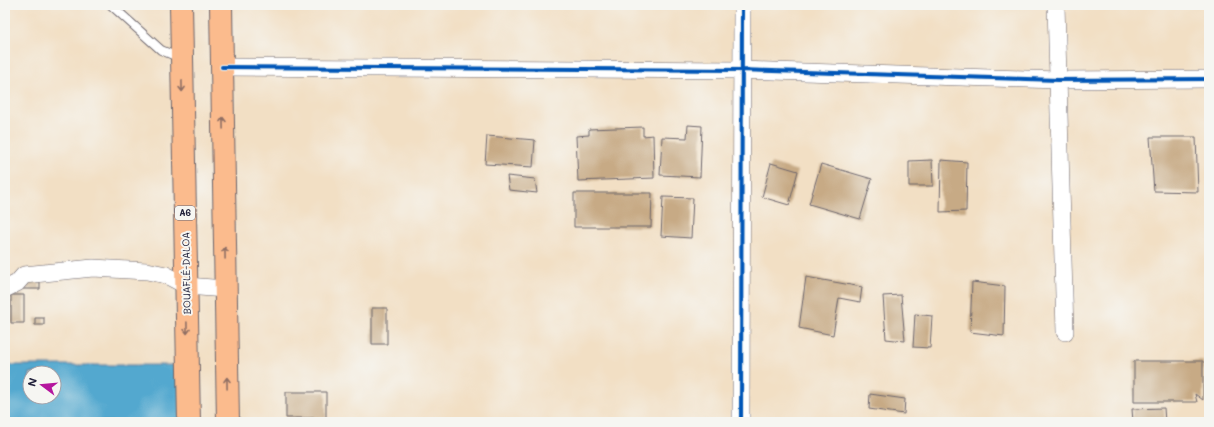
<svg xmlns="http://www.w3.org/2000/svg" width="1214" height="427" viewBox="0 0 1214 427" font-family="Mali,sans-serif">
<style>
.water{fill:#53a8cf;stroke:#3a6585;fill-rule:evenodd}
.building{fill:#c7aa85}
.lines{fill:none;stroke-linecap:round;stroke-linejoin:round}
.lane-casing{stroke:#6b646b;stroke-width:10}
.street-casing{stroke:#6b646b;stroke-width:18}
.highway-casing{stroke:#6b646b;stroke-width:24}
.lane{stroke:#fff;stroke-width:8}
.street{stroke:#fff;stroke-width:17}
.highway{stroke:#fbbb8d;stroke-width:22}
.cycleway-casing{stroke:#f6f6f2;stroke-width:6}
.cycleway{stroke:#0057b8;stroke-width:4}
.oneway{stroke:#8e6e64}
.labels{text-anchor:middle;stroke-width:4;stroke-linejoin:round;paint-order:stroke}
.shield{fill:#f6f6f2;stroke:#626272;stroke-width:1}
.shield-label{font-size:9px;font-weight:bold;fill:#22223b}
.street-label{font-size:10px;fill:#22223b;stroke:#f6f6f2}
</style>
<rect width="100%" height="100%" fill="#f6f6f2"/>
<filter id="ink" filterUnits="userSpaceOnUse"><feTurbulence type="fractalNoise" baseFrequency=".025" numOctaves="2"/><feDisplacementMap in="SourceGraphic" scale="8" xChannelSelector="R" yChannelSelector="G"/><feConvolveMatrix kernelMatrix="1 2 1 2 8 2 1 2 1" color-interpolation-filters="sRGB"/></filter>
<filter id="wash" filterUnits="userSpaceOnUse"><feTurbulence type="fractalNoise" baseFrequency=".012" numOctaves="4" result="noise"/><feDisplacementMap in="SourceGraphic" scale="16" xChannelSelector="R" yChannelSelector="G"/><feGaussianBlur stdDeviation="0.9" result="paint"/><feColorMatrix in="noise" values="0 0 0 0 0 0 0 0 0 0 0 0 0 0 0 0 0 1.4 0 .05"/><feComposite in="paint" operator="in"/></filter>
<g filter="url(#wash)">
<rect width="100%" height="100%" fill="#f2dfc4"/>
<path class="water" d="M5,365H182V422H5ZM30,373H54V397H30Z"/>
<g id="blocks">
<path class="building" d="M688,125L702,126L700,177L660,175L662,137L687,138Z
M643,127V136L653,135L654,178L578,181L576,136L589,135V129Z
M487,136L535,140L533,167L485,164Z
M1150,137H1196L1198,192L1154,191Z
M932,160L933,186H909V161Z
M941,160L967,162L966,211L940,212Z
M771,163L798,171L789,205L762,197Z
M821,164L872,179L860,219L809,204Z
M507,176L535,179L537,193L509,190Z
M574,193H652L651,227H574Z
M663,197L693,198L691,238L661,236Z
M19,276H40V289H19Z
M806,277L862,287L860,302L839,298L833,335L799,328Z
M972,282L1005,286L1004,336L970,332Z
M11,295H24V323H11Z
M901,295L905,341L886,339L883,296Z
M372,308H387V344H372Z
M915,314L932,316L930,348L913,347Z
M35,318H44V325H35Z
M1134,361H1203V400L1195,394L1197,402H1134Z
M286,392H326V418H286Z
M870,394L905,399L904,414L869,409Z
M1164,408L1165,422H1133L1132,409Z"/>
</g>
</g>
<g filter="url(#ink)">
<use href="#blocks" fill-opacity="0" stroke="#6b646b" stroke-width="1"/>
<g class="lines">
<defs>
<path id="lane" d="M111,5L161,50L180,58"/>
<path id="street" d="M1056,5L1065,332
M222,67L741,70L1058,80L1209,79
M5,289L17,283L24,275L93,268L147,271L166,275L187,286L225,289
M741,422L742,5"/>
<path id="highway" d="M181,5L189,422
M221,5L228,422"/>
</defs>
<use href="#lane" class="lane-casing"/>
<use href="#street" class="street-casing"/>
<use href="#highway" class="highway-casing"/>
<use href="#lane" class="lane"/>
<use href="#street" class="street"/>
<use href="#highway" class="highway"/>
<defs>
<path id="cycleway" d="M222,67L741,70L1058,80L1209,79
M741,422L742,5"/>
</defs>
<use href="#cycleway" class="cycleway-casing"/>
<use href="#cycleway" class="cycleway"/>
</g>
<defs><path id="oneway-shaft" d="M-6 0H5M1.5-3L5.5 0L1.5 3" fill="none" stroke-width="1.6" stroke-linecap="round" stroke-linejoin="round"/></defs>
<g class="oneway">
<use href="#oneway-shaft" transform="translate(182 86) rotate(89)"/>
<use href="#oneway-shaft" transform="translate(223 123) rotate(-91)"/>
<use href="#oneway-shaft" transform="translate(225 253) rotate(-91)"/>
<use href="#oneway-shaft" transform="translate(187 328) rotate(89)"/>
<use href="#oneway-shaft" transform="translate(227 383) rotate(-91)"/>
</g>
</g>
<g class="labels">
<rect class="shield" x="175" y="206" width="20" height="14" rx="3"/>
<g class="shield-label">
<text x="185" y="216">A6</text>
</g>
<g class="street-label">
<text transform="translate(186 273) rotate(-91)" y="4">BOUAFLÉ-DALOA</text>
</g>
</g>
<rect width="1214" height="427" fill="none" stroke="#f6f6f2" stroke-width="20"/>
<g transform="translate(42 385) rotate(286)"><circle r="19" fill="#f6f6f2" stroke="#a1a1a9"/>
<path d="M0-3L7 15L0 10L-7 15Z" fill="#b5179e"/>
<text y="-6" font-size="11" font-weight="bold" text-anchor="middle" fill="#22223b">N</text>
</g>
</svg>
